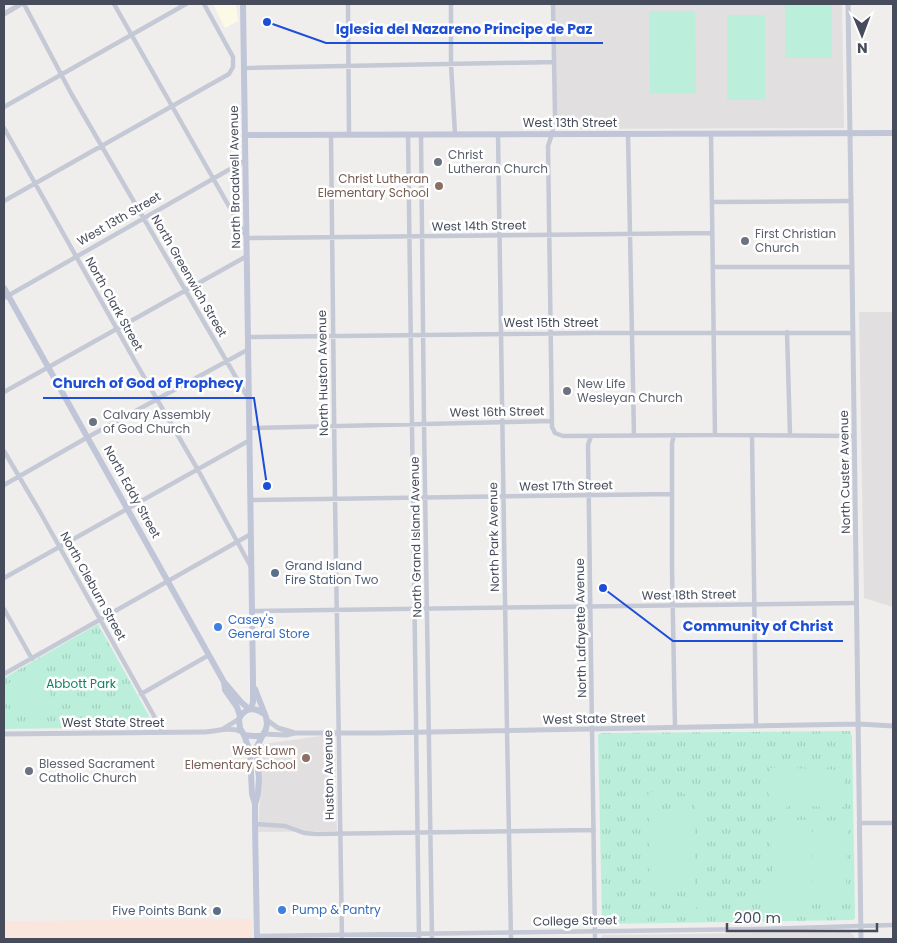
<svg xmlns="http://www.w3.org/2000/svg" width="897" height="943" viewBox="0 0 897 943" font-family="Poppins,sans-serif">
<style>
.commercial{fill:#fcfae6}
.education{fill:#e1dfdf}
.medical{fill:#fbe6dd}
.park{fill:url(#park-tufts)}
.pitch{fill:#bbefdb;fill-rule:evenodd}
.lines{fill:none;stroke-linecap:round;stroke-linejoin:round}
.minor{stroke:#c4c9d5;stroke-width:4.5}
.tertiary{stroke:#c4c9d5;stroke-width:5}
.secondary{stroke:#c0c6d7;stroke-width:6}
.worship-dot{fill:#6b7280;stroke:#fff;stroke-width:2}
.education-dot{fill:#8d6e63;stroke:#fff;stroke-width:2}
.service-dot{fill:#5c6f8a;stroke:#fff;stroke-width:2}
.shop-dot{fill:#3f7fe0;stroke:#fff;stroke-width:2}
.labels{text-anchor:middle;stroke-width:5;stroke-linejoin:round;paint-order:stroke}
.street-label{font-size:12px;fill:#464c5b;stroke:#fff}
.worship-label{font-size:12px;fill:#5b616d;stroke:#fff;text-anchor:start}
.education-label{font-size:12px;fill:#785e54;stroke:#fff;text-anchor:end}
.service-label{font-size:12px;fill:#4e5e75;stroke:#fff;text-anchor:start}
.shop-label{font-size:12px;fill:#366cbe;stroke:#fff;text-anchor:start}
.park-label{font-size:12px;fill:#167d61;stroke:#fff}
.leader{fill:none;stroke:#1d4ed8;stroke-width:2}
.callout-dot{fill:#1d4ed8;stroke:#fff;stroke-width:2}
.callout-label{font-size:14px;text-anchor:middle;font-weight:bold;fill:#1d4ed8;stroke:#fff;stroke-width:5;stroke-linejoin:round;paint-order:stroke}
</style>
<defs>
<pattern id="park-tufts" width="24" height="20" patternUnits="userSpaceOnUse" patternTransform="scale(1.25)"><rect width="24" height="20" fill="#bbefdb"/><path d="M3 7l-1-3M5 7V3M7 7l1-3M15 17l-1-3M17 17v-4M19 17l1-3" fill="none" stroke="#a2cfbe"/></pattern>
</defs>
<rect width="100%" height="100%" fill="#f0eeed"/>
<path class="commercial" d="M213,4H236L238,21L225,28Z"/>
<path class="education" d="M555,4H842L844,128L556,129Z
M859,312H893V607L864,598Z
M335,734L337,831L258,832L263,744Z
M850,932L854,936V939H601L602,935Z"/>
<path class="medical" d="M252,919V939H4V921Z"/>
<path class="park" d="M98,624L153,723L150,727L4,729V678Z
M850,731L852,737L855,918L853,920L603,924L602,921L598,735L600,733Z"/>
<path class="pitch" d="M785,4H832V58H785Z
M695,11L696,93L650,94L649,11Z
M727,15H765V100H727Z
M40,670L44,672L57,715L35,718L20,715L9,704L4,693V685Z
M782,763L787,768L845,770L844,807L788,806L782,811L778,805H769C769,797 770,790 762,787L761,784L770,776V768H777Z
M640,784H646L647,796C667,774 699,783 703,813L705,916H698V906C683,921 665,922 649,907L648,919H642ZM669,790C684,790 695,799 697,814V892C688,919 654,917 648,889L647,811C650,799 657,793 669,790Z
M694,809L695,891L651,892L649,810Z
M794,816L796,820H810V902H801L804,915L770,914L768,916L765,913L767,878L772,879C772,863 775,838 761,827V825L763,824H767L772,823L773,820H783Z
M813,820L847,821L846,903H812Z"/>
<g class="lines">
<path class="minor" d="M24,4L72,95L248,398
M114,4L247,238L712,233
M348,4L349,135
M451,4V64L455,134
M553,4L555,115L552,134L548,146L552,427L555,433L563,436L715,435L854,436
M244,68L554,62
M4,107L186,4
M4,128L136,363L198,470L251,567
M408,134L419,939
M421,134L424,423L432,939
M498,134L507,730L511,939
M628,134L634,436
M711,134L715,435
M331,135L335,499L342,939
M4,201L229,74L233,67V57L204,4
M712,202L851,201
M713,267H852
M4,298L246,160
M787,332L790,435
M249,337L592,333H853
M4,392L247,256
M249,428L552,421
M674,435L672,443V567L675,727
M752,435L756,726
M591,436L588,445L595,939
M4,451L40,512L163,732
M4,485L88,437L249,349
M250,500L672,494
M4,578L250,440
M4,609L32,659
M252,611L856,603
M4,674L251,534
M141,694L209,655
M859,823H893
M255,824L285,826L304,833L316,834L594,830
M257,936L759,929L893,925"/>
<path class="tertiary" d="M848,4L852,267L861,939
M4,14L21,4
M267,720L278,728L292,732
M223,729L239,719
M4,734L202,732C215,732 230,726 242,732
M264,734L286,735L295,733H379L859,724L893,726"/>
<path class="secondary" d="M243,4L253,680V702L251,709
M246,135L893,133
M4,288L224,682L241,702L249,709
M224,682L225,690L237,707L240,716
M255,689L266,717L267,724L266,729L256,748L259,778L258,793L255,805V824L257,939
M244,735L250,752L252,794L255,804
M262,736H253L244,735L240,728L239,719C245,707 255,707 264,714"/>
</g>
<g class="worship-dot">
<circle cx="438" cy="162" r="5"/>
<circle cx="745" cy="241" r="5"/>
<circle cx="567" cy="391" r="5"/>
<circle cx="93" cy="422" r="5"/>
<circle cx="29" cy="771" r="5"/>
</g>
<g class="education-dot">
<circle cx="439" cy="186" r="5"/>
<circle cx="306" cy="758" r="5"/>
</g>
<g class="service-dot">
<circle cx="275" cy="573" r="5"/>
<circle cx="217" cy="911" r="5"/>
</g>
<g class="shop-dot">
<circle cx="218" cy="627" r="5"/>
<circle cx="282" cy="910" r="5"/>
</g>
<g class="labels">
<g class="street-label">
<text x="570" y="127">West 13th Street</text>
<text transform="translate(235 177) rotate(-91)" y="4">North Broadwell Avenue</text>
<text transform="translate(119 219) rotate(-30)" y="4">West 13th Street</text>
<text transform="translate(479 226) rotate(-1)" y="4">West 14th Street</text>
<text transform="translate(189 276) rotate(60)" y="4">North Greenwich Street</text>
<text transform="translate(114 304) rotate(61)" y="4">North Clark Street</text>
<text x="551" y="327">West 15th Street</text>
<text transform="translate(323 373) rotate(-91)" y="4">North Huston Avenue</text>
<text transform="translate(497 412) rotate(-1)" y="4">West 16th Street</text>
<text transform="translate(845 472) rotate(-91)" y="4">North Custer Avenue</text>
<text transform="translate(566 486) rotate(-1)" y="4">West 17th Street</text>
<text transform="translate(132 492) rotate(61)" y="4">North Eddy Street</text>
<text transform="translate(416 537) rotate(-91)" y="4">North Grand Island Avenue</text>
<text transform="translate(494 537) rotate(-91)" y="4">North Park Avenue</text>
<text transform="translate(93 586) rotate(61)" y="4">North Cleburn Street</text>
<text transform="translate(689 595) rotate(-1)" y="4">West 18th Street</text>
<text transform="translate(581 628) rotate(-91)" y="4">North Lafayette Avenue</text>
<text transform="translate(594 719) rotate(-1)" y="4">West State Street</text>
<text x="113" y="727">West State Street</text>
<text transform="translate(329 775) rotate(-91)" y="4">Huston Avenue</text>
<text transform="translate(575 921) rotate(-1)" y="4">College Street</text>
</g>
<g class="worship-label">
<text x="448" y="159">Christ<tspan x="448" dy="14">Lutheran Church</tspan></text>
<text x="755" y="238">First Christian<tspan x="755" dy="14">Church</tspan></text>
<text x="577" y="388">New Life<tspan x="577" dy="14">Wesleyan Church</tspan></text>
<text x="103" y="419">Calvary Assembly<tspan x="103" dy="14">of God Church</tspan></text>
<text x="39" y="768">Blessed Sacrament<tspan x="39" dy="14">Catholic Church</tspan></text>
</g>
<g class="education-label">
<text x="429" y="183">Christ Lutheran<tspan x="429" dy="14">Elementary School</tspan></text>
<text x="296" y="755">West Lawn<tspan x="296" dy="14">Elementary School</tspan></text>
</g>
<g class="service-label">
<text x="285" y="570">Grand Island<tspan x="285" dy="14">Fire Station Two</tspan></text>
<text x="207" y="915" text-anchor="end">Five Points Bank</text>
</g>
<g class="shop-label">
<text x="228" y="624">Casey's<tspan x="228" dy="14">General Store</tspan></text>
<text x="292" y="914">Pump &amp; Pantry</text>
</g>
<g class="park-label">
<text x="81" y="688">Abbott Park</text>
</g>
</g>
<path class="leader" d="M267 22L326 43H603M267 486L254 398H43M603 588L673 641H843"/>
<g class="callout-dot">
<circle cx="267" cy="22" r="5"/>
<circle cx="267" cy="486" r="5"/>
<circle cx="603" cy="588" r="5"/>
</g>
<g class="callout-label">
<text x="464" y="34">Iglesia del Nazareno Principe de Paz</text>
<text x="148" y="388">Church of God of Prophecy</text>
<text x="758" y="631">Community of Christ</text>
</g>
<rect width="897" height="943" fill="none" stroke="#464c5b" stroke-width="10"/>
<g transform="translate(862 35) rotate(179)" stroke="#ffffff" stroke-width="4" paint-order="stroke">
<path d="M0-4L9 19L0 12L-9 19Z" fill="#464c5b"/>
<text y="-8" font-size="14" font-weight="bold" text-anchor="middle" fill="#464c5b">N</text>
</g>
<path d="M727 923v8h150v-8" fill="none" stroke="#464c5b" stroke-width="2.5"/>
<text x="734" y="923" font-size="15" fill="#464c5b" stroke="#ffffff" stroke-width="4" paint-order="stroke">200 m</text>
</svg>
